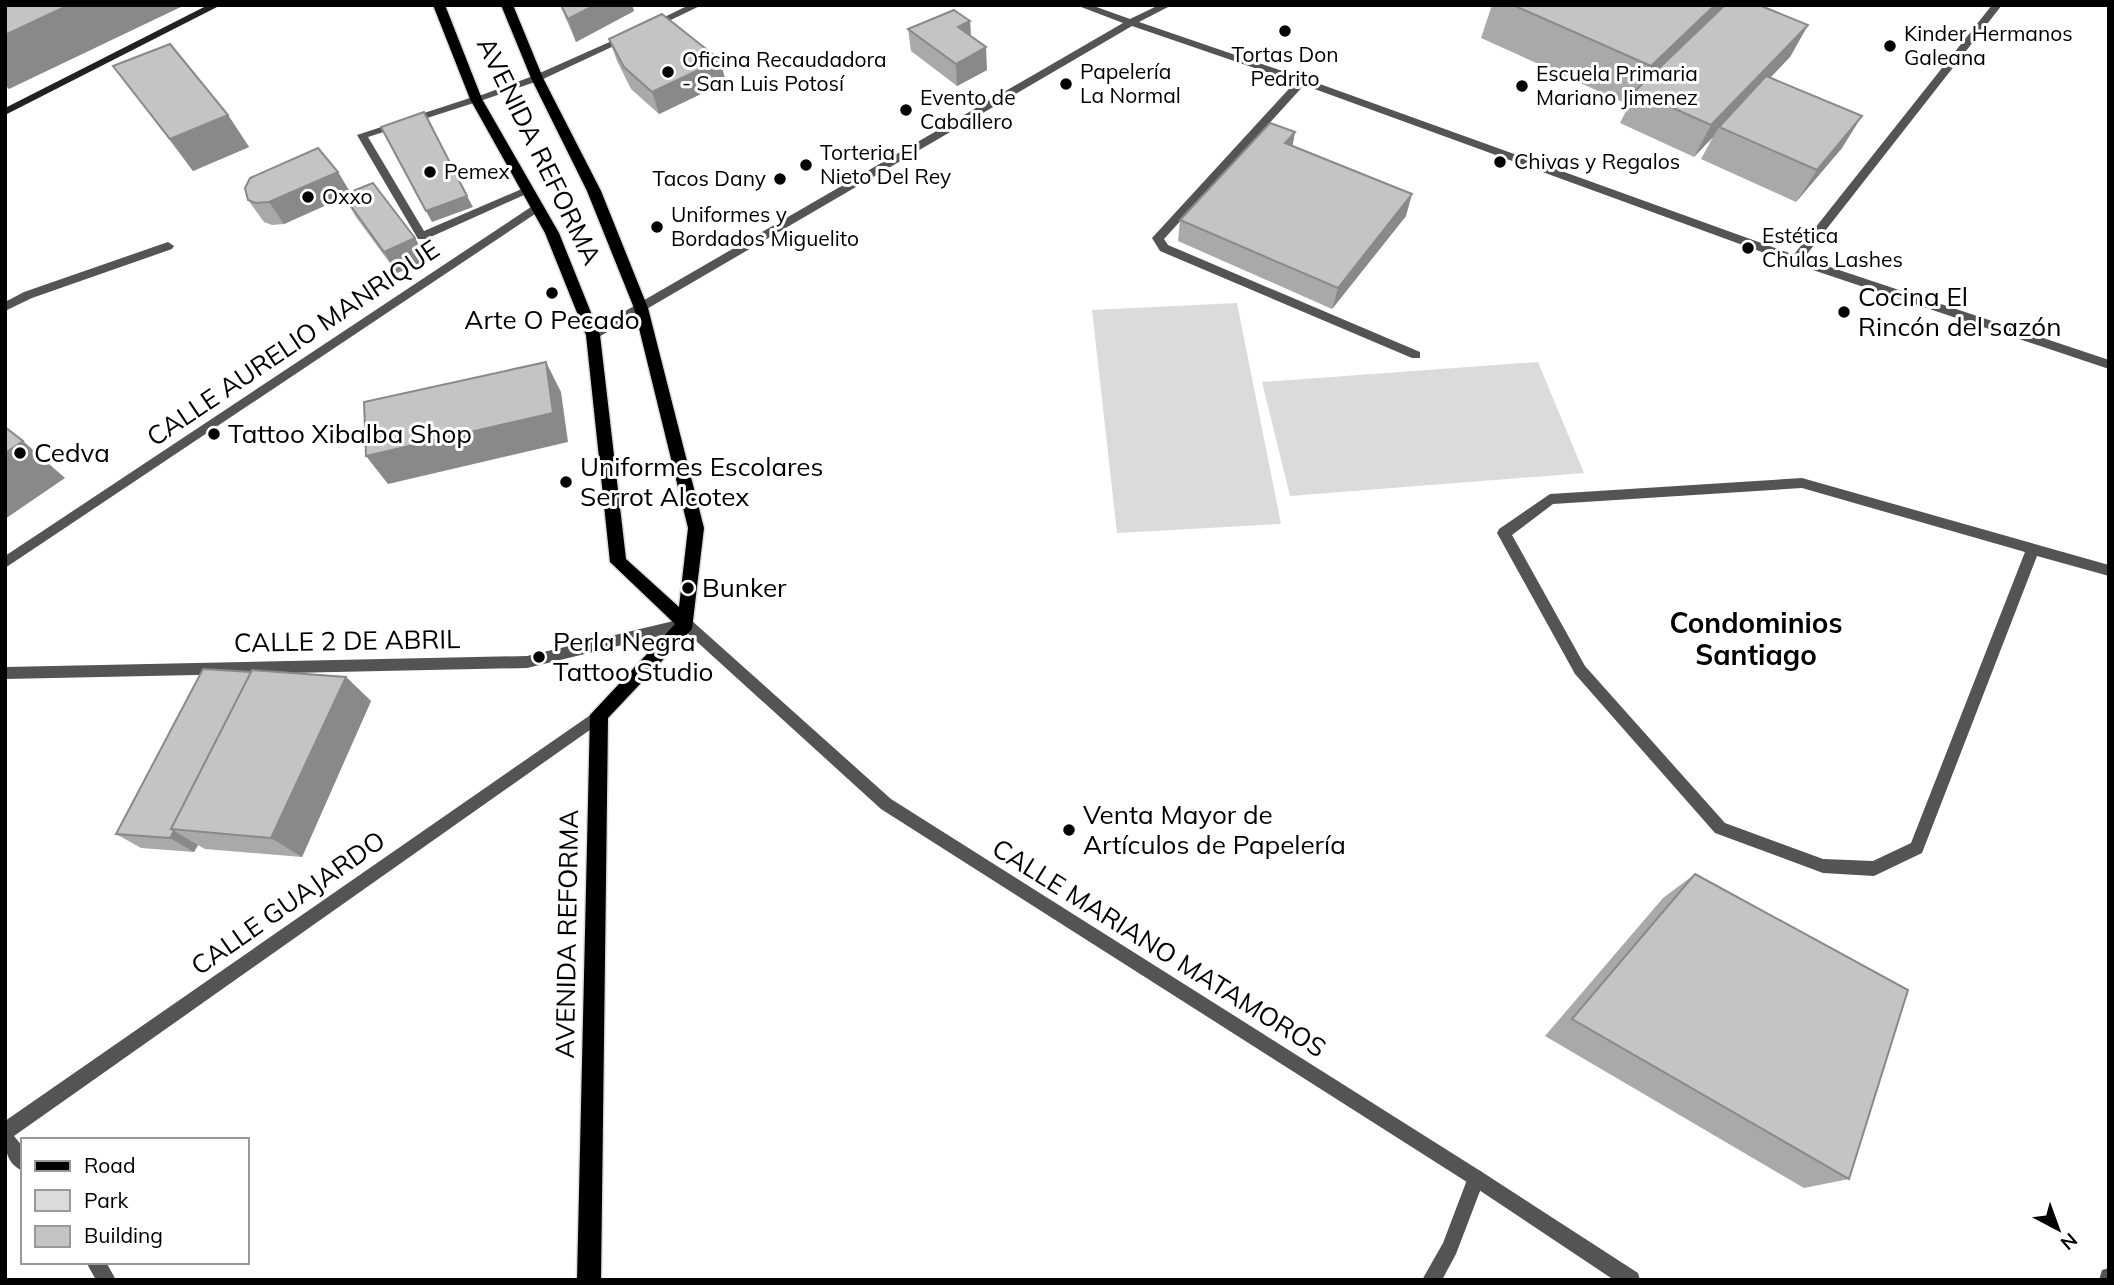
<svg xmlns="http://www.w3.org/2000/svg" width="2114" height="1285" viewBox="0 0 2114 1285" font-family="Mulish,sans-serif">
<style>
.green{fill:#dbdbdb}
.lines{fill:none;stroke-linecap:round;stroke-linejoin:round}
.primary-casing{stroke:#dbdbdb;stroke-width:3}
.service{fill:#545454;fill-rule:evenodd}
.minor{fill:#545454;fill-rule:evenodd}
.tertiary{fill:#545454;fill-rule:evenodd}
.secondary{fill:#212121;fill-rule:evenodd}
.primary{fill:#000;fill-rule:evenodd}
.wall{fill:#a9a9a9}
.shaded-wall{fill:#898989}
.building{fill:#c4c4c4;stroke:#898989;stroke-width:2}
.poi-dot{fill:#000;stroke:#fff;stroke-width:2.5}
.labels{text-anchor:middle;stroke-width:6;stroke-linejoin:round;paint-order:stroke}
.far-poi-label{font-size:21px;fill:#000;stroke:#fff;text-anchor:start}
.street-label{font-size:26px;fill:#000;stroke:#fff}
.poi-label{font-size:26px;fill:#000;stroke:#fff;text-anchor:start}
.neighbourhood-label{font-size:28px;font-weight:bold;fill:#000;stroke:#fff}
</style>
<rect width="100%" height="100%" fill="#fff"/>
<path class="green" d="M1237,303L1281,524L1117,533L1092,310Z
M1538,362L1584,473L1290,496L1262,382Z"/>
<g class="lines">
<defs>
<path id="primary" d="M433,5H445L482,99L559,233L600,335L626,559L679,607L688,528L634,308L587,191L531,78L501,5H513L543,78L601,191L648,308L704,528L692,629L608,718L601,1280H577L590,715L675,624L610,562L586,335L545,233L470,99Z"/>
</defs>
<use href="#primary" class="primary-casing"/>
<path class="service" d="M1302,78L1306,79V83L1164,239L1168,245L1420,352V358H1412L1160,251L1152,238L1298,79Z
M476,96L481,99L480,101L368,137L424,231L524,188L528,187L533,191L426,239H418L357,135Z
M168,242L174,246L172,249L32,298L5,311V302L24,292Z
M1476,1169L1482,1172L1485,1178L1456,1254L1442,1280H1422L1443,1243L1470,1172Z"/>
<path class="minor" d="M689,5H702L654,28L646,26Z
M1992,5H2002L1800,263H1792V257Z
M623,36L631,38L541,80L480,101L476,102L471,99L533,76Z
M537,203L542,207L541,210L5,568V556Z
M1802,478L2109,565V576L2037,556L1922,853L1874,876L1823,873L1715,833L1575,674L1497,533L1499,529L1550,494ZM1802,488L2025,552L1911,843L1873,861L1823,859L1725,823L1585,666L1512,535L1553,504Z
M686,618L691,620L891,799L1482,1172L1638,1273L1640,1280H1614L1470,1184L881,809L684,630L527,668L5,679V667L527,656Z
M599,709L604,710L606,715L604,720L14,1136L23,1147V1171C2,1162 5,1140 5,1121Z
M86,1262H106L116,1280H96Z
M2109,1268V1280H2099L2102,1270Z"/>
<path class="tertiary" d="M1076,5H1091L1130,19L1159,5H1172L1139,22L1306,79L1800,257L2109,360V369L1792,263L1298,83L1132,26L597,338H589V332L1123,23Z"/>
<path class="secondary" d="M208,5H221L5,115V108Z"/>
<use href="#primary" class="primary"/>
</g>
<path class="wall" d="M560,5H632L634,11L576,42Z
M1492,5H1759L1808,25L1790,57L1770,78L1842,148L1796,202L1701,159L1713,137L1694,157L1620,123L1629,105L1481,38Z
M970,21L971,36L987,70L957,86L911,51L908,29Z
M609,39L726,82L659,114L631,89L617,61Z
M113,66L228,115L249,147L193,171Z
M1295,132L1292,146L1406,216L1332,309L1178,241L1180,220Z
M338,172L350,192L415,238L427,260L397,273L356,217L344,197L284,224L272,225L264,222L248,200Z
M346,677L371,701L302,857L205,849L198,845L194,852L141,848L116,834Z
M1695,874L1849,1179L1804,1188L1545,1036L1663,898Z"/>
<path class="shaded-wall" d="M69,5H185L9,89L5,85V35Z
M595,5H632L634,11L576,42L568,19Z
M1715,5H1726L1639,93L1651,66Z
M970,21L971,43L958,27Z
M1808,25L1790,57L1722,128L1719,127L1713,137L1694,157L1711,125Z
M986,47L987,70L957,86L956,64Z
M720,60L726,82L659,114L652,92Z
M228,115L249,147L193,171L170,139Z
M1862,116L1842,148L1796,202L1817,170Z
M1295,132L1291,155L1285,143Z
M338,172L351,194L284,224L269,202Z
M1412,194L1406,216L1332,309L1338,288Z
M467,196L473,207L432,222L426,211Z
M415,238L427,260L397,273L384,252Z
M546,362L561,392L568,442L388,484L366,456Z
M23,441L65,478L5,519V453Z
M346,677L371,701L302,857L271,838Z
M174,831L198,845L194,852L170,838Z"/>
<path class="building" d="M5,5H69L5,35Z
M561,5H595L568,19Z
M1513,5H1715L1651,66Z
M1725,5H1759L1808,25L1711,125L1635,91Z
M954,10L970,21L958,27L986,47L956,64L908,29Z
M662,14L720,60L652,92L624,67L609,39Z
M170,44L228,115L170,139L113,66Z
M1766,76L1862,116L1817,170L1719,127Z
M424,112L467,196L426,211L381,127Z
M1270,123L1295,132L1285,143L1412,194L1338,288L1180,220Z
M318,148L338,172L269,202L256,203L248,200L245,188L250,178Z
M373,183L415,238L384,252L343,195Z
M546,362L553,413L366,456L364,402Z
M5,427L23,441L5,453Z
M203,669L251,672L171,829L174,831L170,838L116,834Z
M252,670L346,677L271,838L171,829Z
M1695,874L1908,990L1849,1179L1572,1019Z"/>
<g class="poi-dot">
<circle cx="1285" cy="31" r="7"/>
<circle cx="1890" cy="46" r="7"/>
<circle cx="668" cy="72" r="7"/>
<circle cx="1066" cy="84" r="7"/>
<circle cx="1522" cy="86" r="7"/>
<circle cx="906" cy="110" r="7"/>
<circle cx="1500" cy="162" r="7"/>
<circle cx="806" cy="165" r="7"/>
<circle cx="430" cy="172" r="7"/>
<circle cx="780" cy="179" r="7"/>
<circle cx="308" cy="197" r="7"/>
<circle cx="657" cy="227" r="7"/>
<circle cx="1748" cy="248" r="7"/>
<circle cx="552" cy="293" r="7"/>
<circle cx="1844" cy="312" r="7"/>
<circle cx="214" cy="434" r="7"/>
<circle cx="20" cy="453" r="7"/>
<circle cx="566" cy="482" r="7"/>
<circle cx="688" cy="588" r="7"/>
<circle cx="539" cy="657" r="7"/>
<circle cx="1069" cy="830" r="7"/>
</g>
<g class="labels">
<g class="far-poi-label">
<text x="1904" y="41">Kinder Hermanos<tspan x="1904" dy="24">Galeana</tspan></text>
<text x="1285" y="62" text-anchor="middle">Tortas Don<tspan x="1285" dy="24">Pedrito</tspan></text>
<text x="682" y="67">Oficina Recaudadora<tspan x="682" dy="24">- San Luis Potosí</tspan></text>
<text x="1080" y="79">Papelería<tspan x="1080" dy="24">La Normal</tspan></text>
<text x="1536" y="81">Escuela Primaria<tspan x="1536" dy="24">Mariano Jimenez</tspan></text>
<text x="920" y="105">Evento de<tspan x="920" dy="24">Caballero</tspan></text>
<text x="820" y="160">Torteria El<tspan x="820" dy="24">Nieto Del Rey</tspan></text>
<text x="1514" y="169">Chivas y Regalos</text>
<text x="444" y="179">Pemex</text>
<text x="766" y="186" text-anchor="end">Tacos Dany</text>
<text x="322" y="204">Oxxo</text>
<text x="671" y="222">Uniformes y<tspan x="671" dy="24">Bordados Miguelito</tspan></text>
<text x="1762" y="243">Estética<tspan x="1762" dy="24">Chulas Lashes</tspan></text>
</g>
<g class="street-label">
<text transform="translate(539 151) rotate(64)" y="9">AVENIDA REFORMA</text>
<text transform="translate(293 343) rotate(-34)" y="9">CALLE AURELIO MANRIQUE</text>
<text transform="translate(347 641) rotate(-1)" y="9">CALLE 2 DE ABRIL</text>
<text transform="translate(288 903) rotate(-35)" y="9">CALLE GUAJARDO</text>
<text transform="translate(567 934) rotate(-89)" y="9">AVENIDA REFORMA</text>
<text transform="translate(1159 948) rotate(32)" y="9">CALLE MARIANO MATAMOROS</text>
</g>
<g class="poi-label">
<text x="1858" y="306">Cocina El<tspan x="1858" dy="30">Rincón del sazón</tspan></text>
<text x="552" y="329" text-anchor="middle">Arte O Pecado</text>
<text x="228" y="443">Tattoo Xibalba Shop</text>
<text x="34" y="462">Cedva</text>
<text x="580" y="476">Uniformes Escolares<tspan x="580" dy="30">Serrot Alcotex</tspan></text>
<text x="702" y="597">Bunker</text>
<text x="553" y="651">Perla Negra<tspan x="553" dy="30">Tattoo Studio</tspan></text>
<text x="1083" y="824">Venta Mayor de<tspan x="1083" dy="30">Artículos de Papelería</tspan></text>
</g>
<g class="neighbourhood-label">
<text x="1756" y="633">Condominios<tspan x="1756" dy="32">Santiago</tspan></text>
</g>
</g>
<rect width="2114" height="1285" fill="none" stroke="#000000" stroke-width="14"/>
<rect x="21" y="1138" width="228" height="126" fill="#ffffff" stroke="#999999" stroke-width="2"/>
<rect x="35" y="1161" width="35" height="10" fill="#000000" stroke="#999999" stroke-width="2"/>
<text x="84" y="1173" font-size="21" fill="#000000">Road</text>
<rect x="35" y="1190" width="35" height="21" fill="#dbdbdb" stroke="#999999" stroke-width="2"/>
<text x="84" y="1208" font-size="21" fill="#000000">Park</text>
<rect x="35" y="1226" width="35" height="21" fill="#c4c4c4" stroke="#999999" stroke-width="2"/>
<text x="84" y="1243" font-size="21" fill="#000000">Building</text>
<g transform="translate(2058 1229) rotate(139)" stroke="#ffffff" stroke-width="5" paint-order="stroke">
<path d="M0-5L12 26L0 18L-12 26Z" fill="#000000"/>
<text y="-10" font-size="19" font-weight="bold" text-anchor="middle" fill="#000000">N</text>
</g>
</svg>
